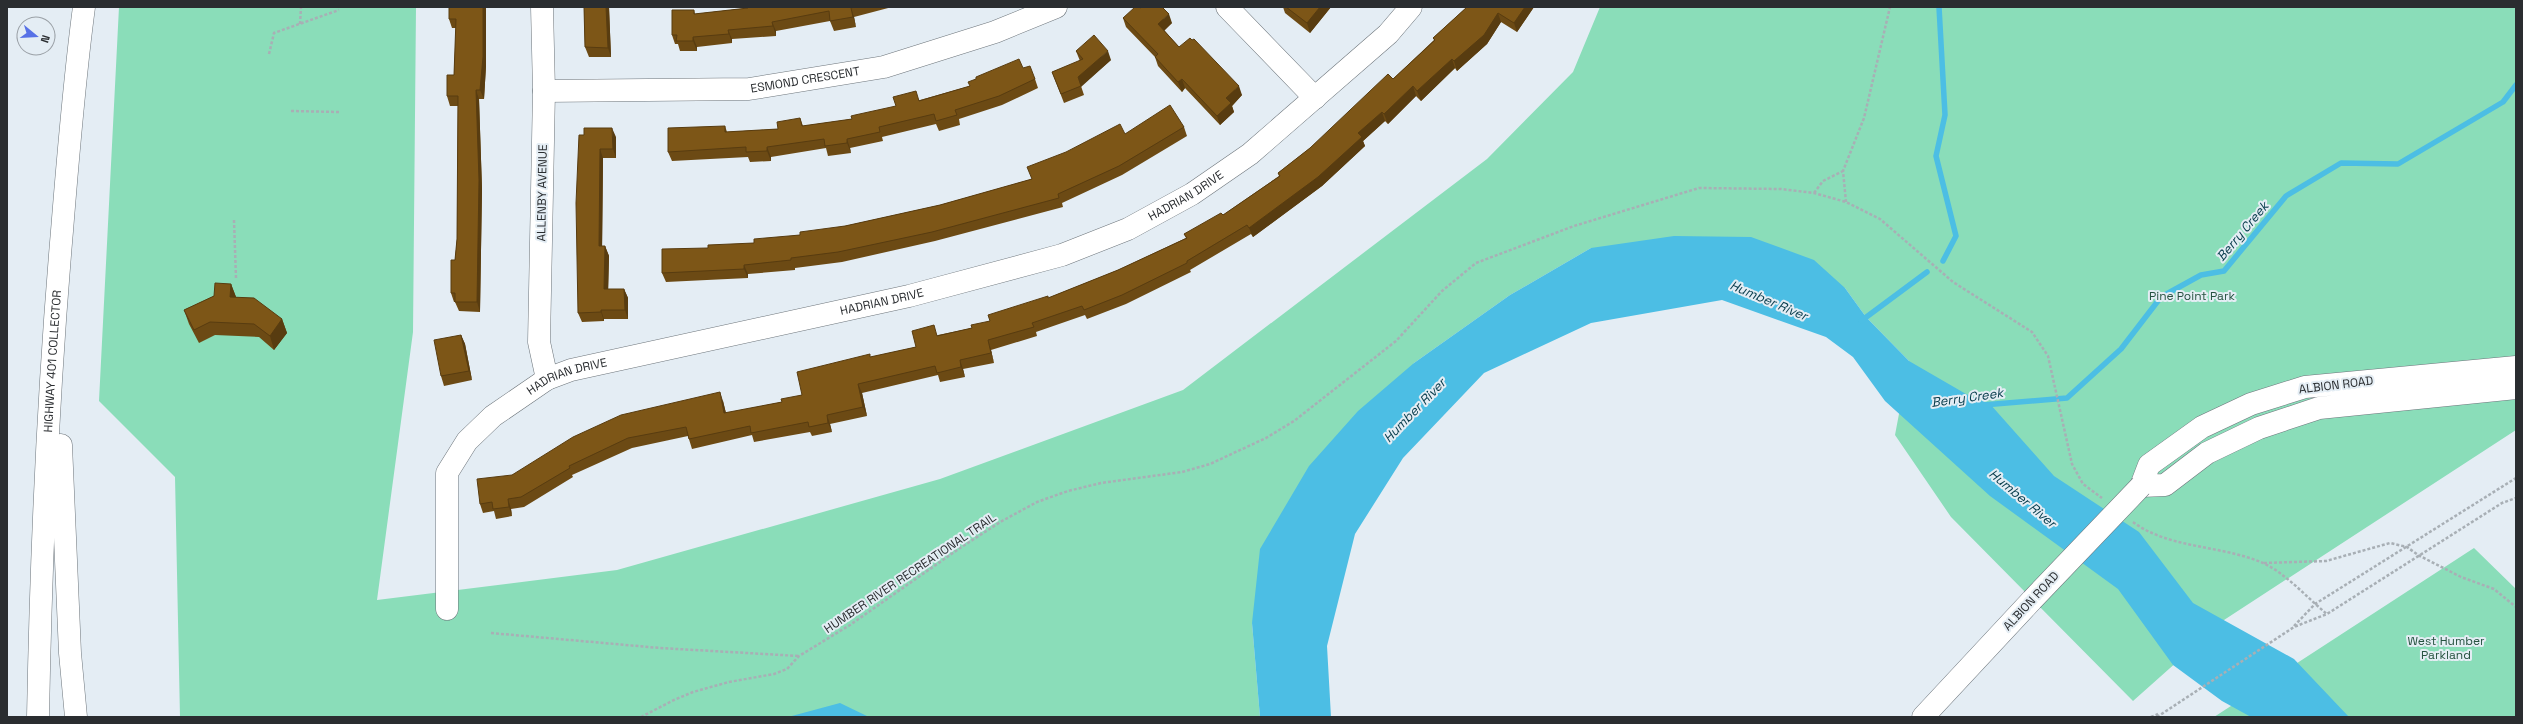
<svg xmlns="http://www.w3.org/2000/svg" width="2523" height="724" viewBox="0 0 2523 724" font-family="'Space Grotesk',sans-serif">
<style>
.green{fill:#8addb9}
.water{fill:#4cbee4}
.lines{fill:none;stroke-linecap:round;stroke-linejoin:round}
.stream{stroke:#4cbee4;stroke-width:5.5}
.minor-casing{stroke:#6d757b;stroke-width:23}
.major-casing{stroke:#6d757b;stroke-width:23}
.highway-casing{stroke:#6d757b;stroke-width:23}
.path{stroke:#a8afb5;stroke-width:2.5;stroke-dasharray:3 2;stroke-linecap:butt}
.minor{stroke:#fff;stroke-width:22}
.major{stroke:#fff;stroke-width:22}
.highway{stroke:#fff;stroke-width:22}
.major-bridge-casing{stroke:#6d757b;stroke-width:23;stroke-linecap:butt}
.major-bridge{stroke:#fff;stroke-width:22}
.wall{fill:#6c4a14}
.shaded-wall{fill:#583c10}
.building{fill:#7d5617;stroke:#583c10}
.labels{text-anchor:middle;stroke-width:4;stroke-linejoin:round;paint-order:stroke}
.street-label{font-size:12px;fill:#2a2d30;stroke:#e4edf4}
.park-label{font-size:12px;fill:#275341;stroke:#e4edf4}
.water-label{font-size:13px;font-style:italic;fill:#063b4b;stroke:#e4edf4}
</style>
<rect width="100%" height="100%" fill="#e4edf4"/>
<path class="green" d="M119,7H416L413,332L377,600L617,570L940,479L1183,390L1487,159L1573,72L1600,7H2516V430L2224,620L2133,701L1951,517L1895,435L1909,361L1866,317L1845,288L1591,248L1510,295L1414,363L1252,623L1260,717H180L175,477L99,401Z
M2474,548L2516,589V717H2214Z"/>
<path class="water" d="M1674,236L1751,237L1814,260L1845,288L1866,317L1909,361L1966,394L1990,404L2054,476L2139,532L2193,603L2294,659L2349,717H2251L2222,701L2173,665L2118,589L1990,496L1885,401L1853,357L1826,337L1722,300L1591,323L1484,373L1403,458L1355,534L1327,646L1331,717H1260L1252,623L1260,549L1309,466L1358,411L1414,363L1510,295L1591,248Z
M840,703L869,717H788Z"/>
<g class="lines">
<path class="stream" d="M1939,7L1945,115L1936,156L1956,236L1943,261
M1861,321L1927,272
M1983,405L2067,398L2121,349L2161,297L2201,275L2224,271L2286,196L2341,163L2398,164L2503,102L2516,85"/>
<defs>
<g id="minor">
<path d="M542,7L544,91L539,342L547,379"/>
<path d="M1227,7L1315,98"/>
<path id="s1" d="M544,91L749,89L884,67L995,32L1056,7"/>
<path id="s2" d="M447,609V473L467,441L493,416L547,379L571,370L909,296L1062,255L1128,229L1192,194L1250,154L1388,34L1411,7"/>
</g>
<path id="major" d="M2516,367L2305,387L2251,404L2202,427L2149,465L2141,486L2165,485L2207,453L2259,428L2319,408L2516,388
M1923,717L2032,600"/>
<g id="highway">
<path d="M61,445L70,653L76,717"/>
<path id="s3" d="M38,717C41,555 48,393 62,231C68,156 74,82 84,7"/>
</g>
</defs>
<use href="#minor" class="minor-casing"/>
<use href="#major" class="major-casing"/>
<use href="#highway" class="highway-casing"/>
<path class="path" d="M300,24L301,7
M269,54L274,33L339,10
M291,111L339,112
M1814,193L1823,181L1843,171
M1846,202L1843,171L1864,118L1890,7
M234,220L236,278
M2133,522C2169,549 2222,545 2263,563C2287,574 2307,598 2327,614
M2264,563L2326,561L2390,543L2407,547L2418,555L2461,577L2494,589L2516,607
M2294,626L2315,604L2516,478
M491,633L660,648L799,656
M641,717L674,700L693,692L729,682L774,674L787,669L799,656L850,625L960,548L1002,521L1037,502L1068,491L1101,483L1182,472L1210,464L1266,438L1294,421L1396,341L1442,291L1476,263L1574,226L1699,188L1781,189L1814,193L1846,202L1880,219L1953,282L2032,332L2048,356L2072,464L2083,484L2102,498
M2151,717L2158,714
M2157,717L2294,627L2327,614L2502,503L2516,498"/>
<use href="#minor" class="minor"/>
<use href="#major" class="major"/>
<use href="#highway" class="highway"/>
<defs>
<path id="major-bridge" d="M2032,600L2141,486"/>
</defs>
<use href="#major-bridge" class="major-bridge-casing"/>
<use href="#major-bridge" class="major-bridge"/>
</g>
<path class="wall" d="M449,7L486,66L484,99H479L482,189L480,312L459,311L455,302H454L451,293L455,260L457,239L458,106H450L447,96L454,75L456,28H452L449,19Z
M584,7H609L611,57H589L585,47Z
M748,7H892L854,17L856,27L834,31L830,21L776,31V36L732,39V43L697,47V51H680L678,44H675L672,35L694,10L695,14L748,8Z
M1283,7H1331L1310,33L1285,13Z
M1467,7H1534L1517,32L1501,22L1487,44L1457,71L1455,68L1421,101L1416,96L1388,124L1385,121L1363,141L1365,146L1322,186L1253,237L1251,234L1190,270L1191,272L1126,304L1087,319L1085,315L1036,332L1037,336L991,350L994,363L963,369L965,377L940,382L938,375L862,393L867,416L830,424L832,432L812,436L810,432L754,442L752,435L692,449L688,436L632,448L572,475L573,477L524,507L511,509L512,516L496,519L494,511L483,513L480,504L512,475L723,401L726,413L782,402L802,395L871,357L916,347L938,335L972,328L990,321L1118,270L1186,238L1184,234L1223,215L1279,176L1278,173L1310,148L1393,79L1434,40L1433,38Z
M1140,8L1172,23L1164,30L1179,47L1242,95L1232,106L1234,112L1220,125L1185,88L1182,92L1158,66L1155,57L1126,27L1123,18Z
M1076,51L1111,60L1081,86L1084,95L1064,103L1052,72L1080,61Z
M1023,68L1035,79L1038,88L1002,105L959,119L960,125L939,131L936,124L882,137L883,141L850,148L851,153L828,156L826,148L771,157V161L750,162L748,157L672,161L668,152L725,126L727,132L778,129L800,118L803,126L852,119L970,86L976,79Z
M1184,127L1187,136L1122,175L1062,203L1063,207L935,241L842,262L795,268V270L748,274V278L666,282L662,273L708,248L754,243L800,235L845,226L940,205L1032,179L1125,134Z
M579,135L616,137V158H603L602,246H605L609,256L608,289H624L628,298V319H604V321L582,322L578,313Z
M231,284L236,297L282,319L287,333L274,350L259,337L215,335L199,343L189,324L184,310L214,296Z
M461,335L465,344L472,380L444,386L441,376Z"/>
<path class="shaded-wall" d="M483,7H486V66L484,99L480,90Z
M606,7H609L611,57L608,48Z
M1320,7H1331L1310,33L1307,23Z
M1525,7H1534L1517,32L1514,23Z
M851,8L854,17L856,27L853,17Z
M1498,13L1501,22L1487,44L1457,71L1454,61Z
M1169,14L1172,23L1162,33L1158,24Z
M772,22L776,31V36L773,26Z
M728,30L732,39V43L729,34Z
M693,37L697,47V51L693,41Z
M1108,51L1111,60L1081,87L1078,77Z
M1452,59L1455,68L1421,101L1417,91Z
M1182,79L1185,88L1182,92L1178,82Z
M1239,86L1242,95L1232,106L1234,112L1220,125L1217,116L1226,98Z
M1413,86L1416,96L1388,124L1384,114Z
M476,90L479,99L482,189L480,312L477,302Z
M1382,112L1385,121L1363,141L1365,146L1322,186L1253,237L1249,228L1358,133Z
M612,128L616,137V158L613,149Z
M847,139L850,148L851,153L847,143Z
M767,147L771,157V161L767,151Z
M600,149L603,158L602,256L599,246Z
M605,246L609,256L608,299L604,289Z
M744,265L748,274V278L744,269Z
M231,284L236,297H230Z
M624,289L628,298V319L625,310Z
M601,310L604,319V321L601,312Z
M282,319L287,333L274,350L270,336Z
M461,335L465,344L472,380L469,371Z
M988,340L991,350L994,363L991,353Z
M960,360L963,369L965,377L961,367Z
M858,384L862,393L867,416L863,407Z
M720,392L723,401L728,422L724,413Z
M827,415L830,424L832,432L828,423Z
M508,499L511,509L512,516L509,507Z"/>
<path class="building" d="M449,7H483V57L480,90H476L479,180L477,302H455V293H451V260H455L457,239L458,96H447V75H454L456,19H449Z
M584,7H606L608,48L585,47Z
M748,7H855L851,8L853,17L830,21L829,11L772,22L773,26L728,30L729,34L693,37V41H676L677,35H672V10H694V14L748,8Z
M1135,7H1139L1140,8L1142,7H1162L1169,14L1158,24L1179,47L1190,38L1192,40L1194,39L1239,86L1226,98L1231,103L1217,116L1182,79L1178,82L1155,57L1158,54L1123,18Z
M1286,7H1320L1307,23Z
M1467,7H1525L1514,23L1498,13L1484,35L1454,61L1452,59L1417,91L1413,86L1384,114L1382,112L1358,133L1362,137L1318,177L1249,228L1247,225L1187,261V263L1122,295L1084,310L1082,306L1032,323L1034,327L988,340L991,353L960,360L961,367L937,373L935,366L858,384L863,407L827,415L828,423L809,427L808,422L751,433L750,426L689,439L686,427L628,438L569,466L570,468L521,497L508,499L509,507L493,509L492,502L480,504L477,479L512,475L573,437L621,415L720,392L724,413L782,402L781,399L802,395L797,372L870,354V357L916,347L912,331L934,325L937,336L972,328L971,325L990,321L988,315L1048,296V298L1118,270L1187,238L1184,234L1221,213L1223,215L1280,176L1278,173L1310,148L1388,74L1393,79L1435,40L1433,38Z
M1094,35L1108,51L1078,77L1081,86L1061,94L1052,72L1083,59L1076,51Z
M1019,59L1023,68L1030,66L1035,79L999,96L955,110L957,115L936,121L934,114L879,127L880,132L847,139V143L825,146L824,139L767,147V151L746,152V147L668,152V128L725,126V132L778,129L777,122L800,118L802,126L852,119L851,116L855,115L896,106L893,97L916,91L919,101L970,86L968,82L976,79V77Z
M1170,105L1184,127L1119,166L1058,194L1059,198L932,232L838,252L791,258V260L744,265V269L662,273V249L708,248V245L754,243V239L800,235V232L845,226L940,205L1032,179L1027,167L1066,152L1120,124L1125,134Z
M584,128H612L613,149H600L599,246H605L604,289H624L625,310H601V312L578,313L576,203L579,135H584Z
M215,283L231,284L230,297L254,298L282,319L270,336L254,324L210,322L194,330L184,310L214,296Z
M461,335L469,371L441,376L434,340Z"/>
<g class="labels">
<g class="street-label">
<text dy="4" stroke="none"><textPath href="#s1" startOffset="262">ESMOND CRESCENT</textPath></text>
<text transform="translate(542 193) rotate(-89)" y="4">ALLENBY AVENUE</text>
<text dy="4" stroke="none"><textPath href="#s2" startOffset="943">HADRIAN DRIVE</textPath></text>
<text dy="4" stroke="none"><textPath href="#s2" startOffset="619">HADRIAN DRIVE</textPath></text>
<text dy="4" stroke="none"><textPath href="#s3" startOffset="356">HIGHWAY 401 COLLECTOR</textPath></text>
<text dy="4" stroke="none"><textPath href="#s2" startOffset="295">HADRIAN DRIVE</textPath></text>
<text transform="translate(2336 385) rotate(-7)" y="4">ALBION ROAD</text>
<text transform="translate(910 573) rotate(-34)" y="4">HUMBER RIVER RECREATIONAL TRAIL</text>
<text transform="translate(2031 601) rotate(-47)" y="4">ALBION ROAD</text>
</g>
<g class="park-label">
<text x="2192" y="300">Pine Point Park</text>
<text x="2446" y="645">West Humber<tspan x="2446" dy="14">Parkland</tspan></text>
</g>
<g class="water-label">
<text transform="translate(2242 231) rotate(-50)" y="5">Berry Creek</text>
<text transform="translate(1769 300) rotate(23)" y="5">Humber River</text>
<text transform="translate(1967 397) rotate(-8)" y="5">Berry Creek</text>
<text transform="translate(1414 410) rotate(-46)" y="5">Humber River</text>
<text transform="translate(2023 498) rotate(40)" y="5">Humber River</text>
</g>
</g>
<rect width="2523" height="724" fill="none" stroke="#2a2d30" stroke-width="16"/>
<g transform="translate(36 36) rotate(108)"><circle r="19" fill="#e4edf4" stroke="#9aa0a6"/>
<path d="M0-3L7 15L0 10L-7 15Z" fill="#5771e6"/>
<text y="-6" font-size="11" font-weight="bold" text-anchor="middle" fill="#2a2d30">N</text>
</g>
</svg>
